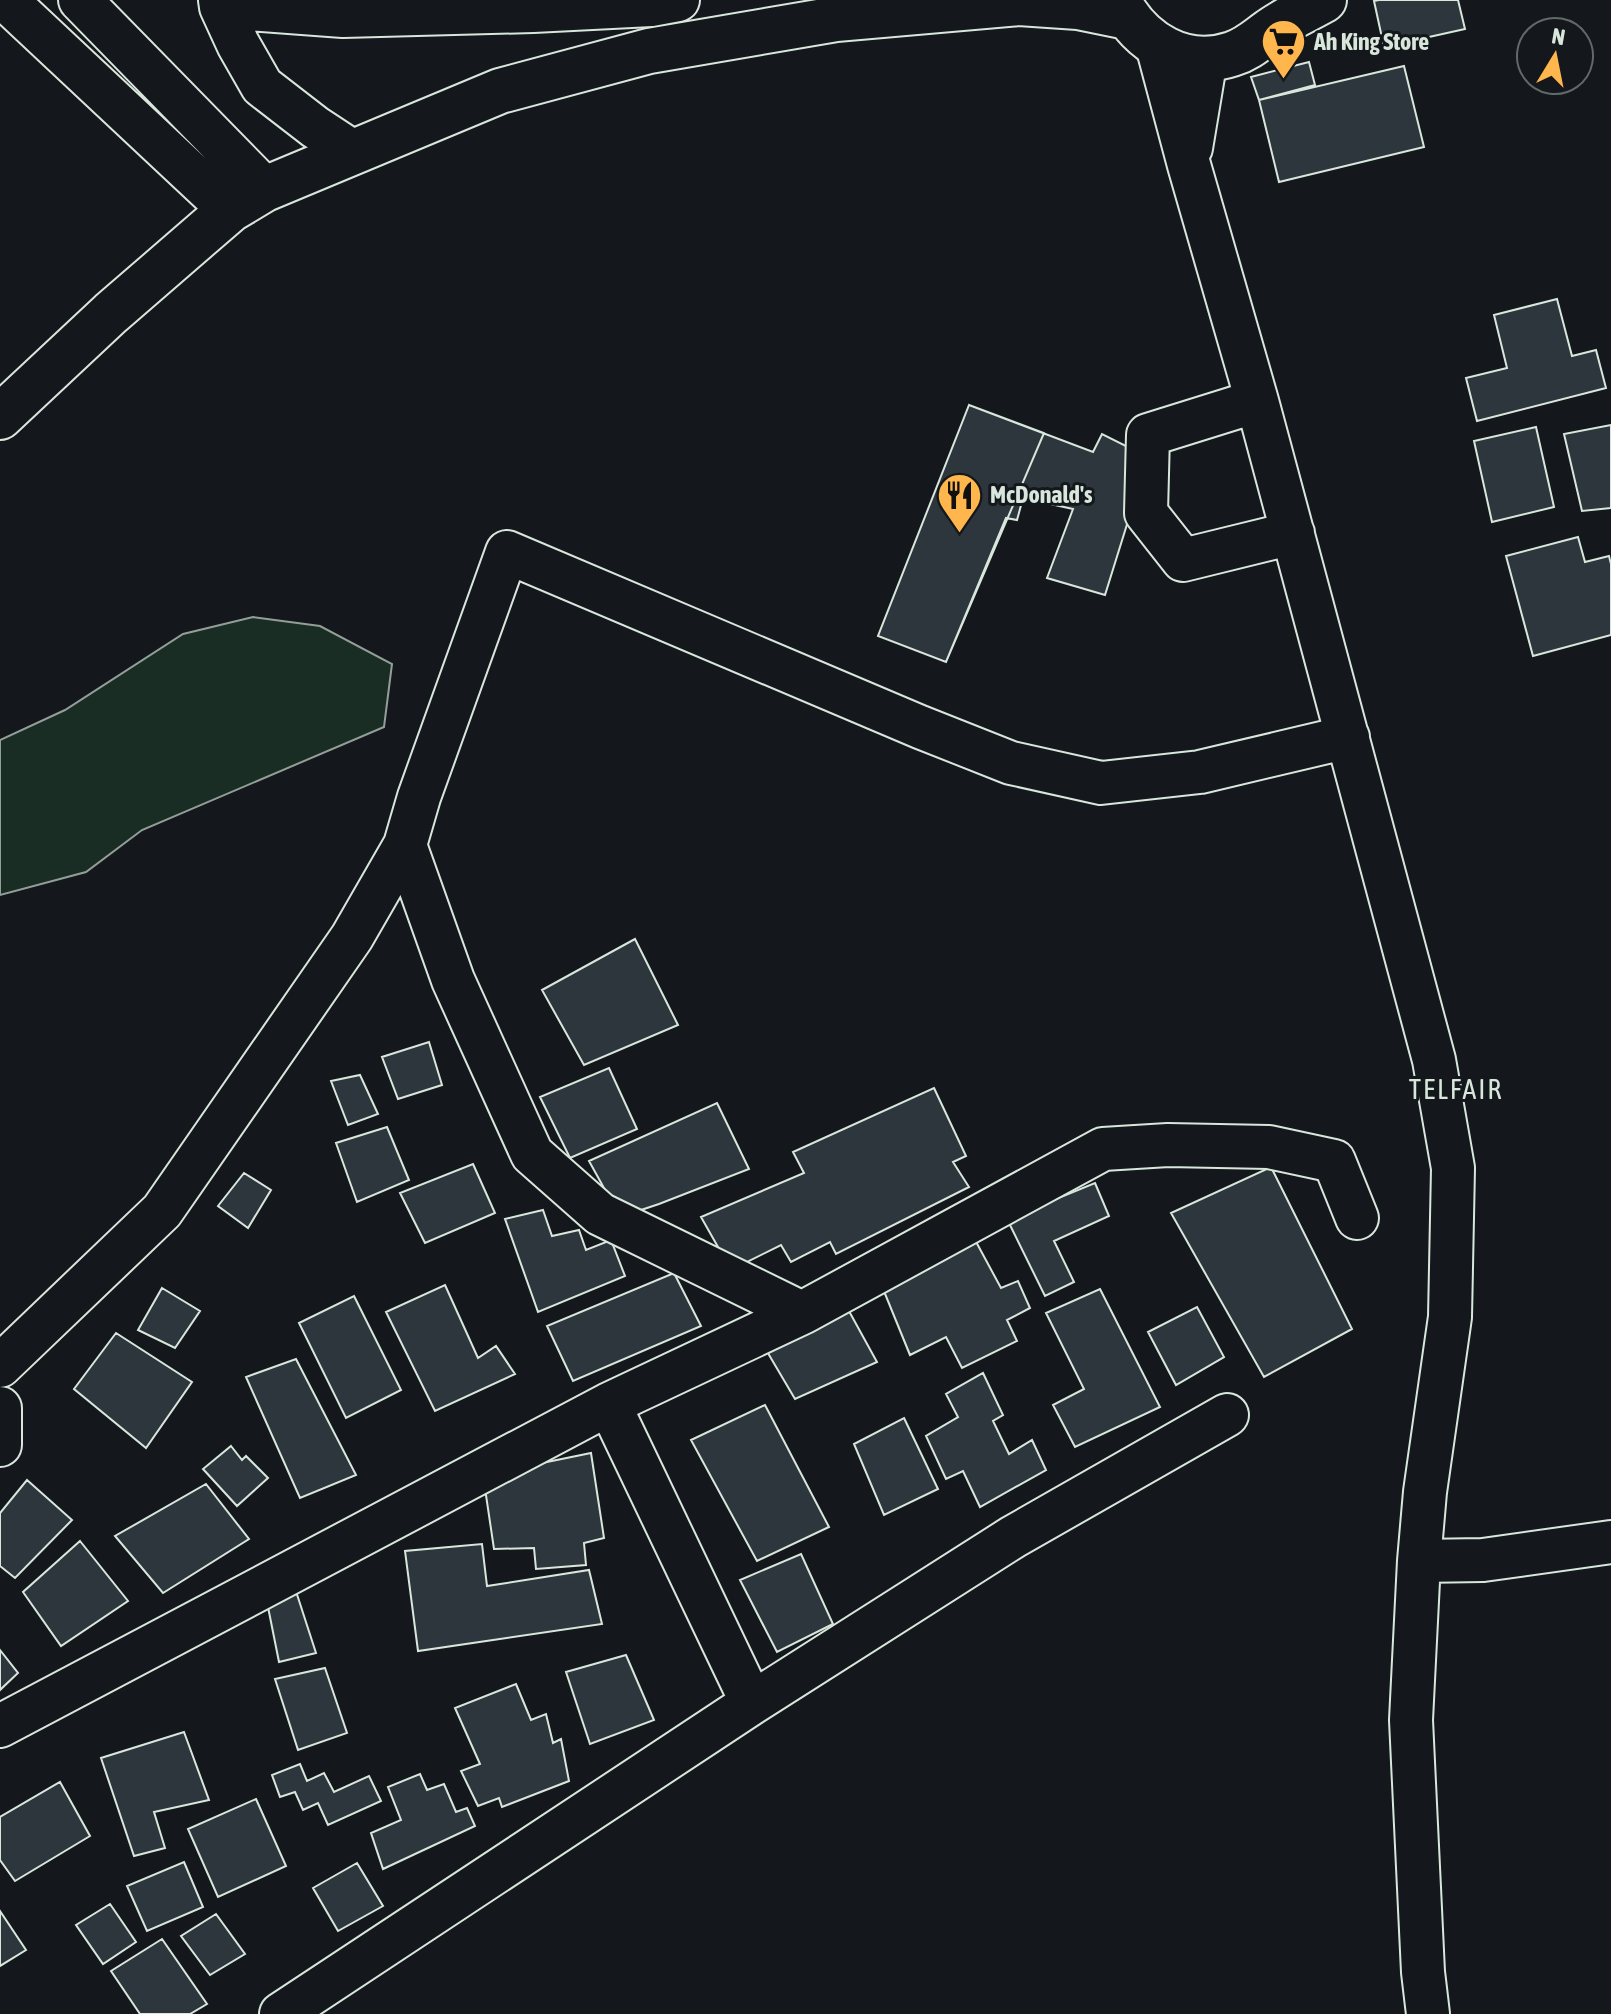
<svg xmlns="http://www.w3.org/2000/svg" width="1611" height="2014" viewBox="0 0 1611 2014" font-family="'Asap Condensed',sans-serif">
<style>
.green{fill:#1a2d24;stroke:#939e99;stroke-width:2}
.building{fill:#2c363c;stroke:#d8e6dc;stroke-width:2}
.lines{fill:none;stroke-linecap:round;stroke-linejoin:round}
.minor-casing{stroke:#d8e6dc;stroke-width:46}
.major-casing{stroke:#d8e6dc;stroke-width:48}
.minor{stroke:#14181c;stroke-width:42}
.major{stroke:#14181c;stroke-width:44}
.labels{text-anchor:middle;stroke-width:6;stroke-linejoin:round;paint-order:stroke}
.poi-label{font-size:24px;font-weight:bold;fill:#d8e6dc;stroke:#14181c;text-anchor:start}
.quarter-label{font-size:28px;letter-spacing:2px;fill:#d8e6dc;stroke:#14181c}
</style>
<rect width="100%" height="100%" fill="#14181c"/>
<path class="green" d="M253,617L320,626L392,664L384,727L142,830L86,872L0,895V740L65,710L183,634Z"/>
<path class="building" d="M1379,0H1458L1465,29L1384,47L1374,1Z
M1309,62L1315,85L1259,100L1251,77Z
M1404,66L1424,147L1279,182L1259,100Z
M1557,299L1572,356L1596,350L1606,388L1477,421L1466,378L1507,368L1494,315Z
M969,405L1093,452L1102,434L1148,457L1105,595L1047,578L1073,509L1023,498L1017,520L1006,518L946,662L878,636Z
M969,405L1044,433L946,662L878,636Z
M1611,425V508L1582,511L1564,434Z
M1536,427L1554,507L1492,522L1474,441Z
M1578,537L1585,562L1609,556L1611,564V635L1533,656L1506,556Z
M635,939L678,1025L584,1065L542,990Z
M429,1042L442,1085L398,1099L382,1057Z
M609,1068L637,1129L570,1158L540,1097Z
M360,1075L378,1114L348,1125L331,1081Z
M934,1088L966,1156L953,1162L969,1187L836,1254L830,1242L791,1262L781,1245L731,1270L701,1217L804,1173L793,1152Z
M717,1103L749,1169L659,1204L620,1217L589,1161Z
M387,1127L409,1180L357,1202L336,1143Z
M473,1164L495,1213L425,1243L400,1193Z
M1271,1167L1352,1329L1264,1377L1171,1213Z
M244,1173L271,1190L248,1228L218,1206Z
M1095,1183L1109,1216L1054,1241L1074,1282L1045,1296L1007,1219Z
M543,1210L552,1236L579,1230L586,1250L611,1240L625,1276L538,1312L505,1219Z
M974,1238L1001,1288L1018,1281L1030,1308L1007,1320L1017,1341L962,1368L946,1337L910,1355L881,1284Z
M674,1273L701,1326L573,1381L547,1326Z
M445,1285L478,1358L496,1346L515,1374L435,1411L386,1312Z
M162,1288L200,1311L175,1348L138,1330Z
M1100,1289L1160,1407L1075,1447L1053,1405L1084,1389L1046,1313Z
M354,1296L401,1390L346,1418L299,1323Z
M844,1302L877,1362L795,1399L762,1343Z
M1197,1307L1224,1357L1176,1385L1148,1332Z
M116,1333L192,1382L146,1448L74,1389Z
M296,1359L356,1475L300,1498L246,1377Z
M983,1373L1003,1415L993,1421L1009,1454L1032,1440L1046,1470L980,1507L963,1471L946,1479L926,1436L958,1417L946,1394Z
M765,1405L829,1527L757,1561L691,1440Z
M904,1418L938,1489L884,1515L854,1444Z
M231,1446L242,1460L246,1456L268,1478L237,1506L203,1469Z
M591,1453L604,1538L584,1543L586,1565L536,1569L534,1548L494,1549L483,1475Z
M27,1480L72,1520L15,1578L0,1566V1513Z
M206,1484L249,1539L163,1593L115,1536Z
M80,1541L128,1601L61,1646L23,1592Z
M482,1544L487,1586L589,1570L602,1624L418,1651L405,1551Z
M801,1554L833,1624L777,1652L740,1580Z
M292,1579L316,1653L279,1662L265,1592Z
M0,1650L18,1673L0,1690Z
M626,1655L654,1720L590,1744L566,1672Z
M325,1668L347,1733L298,1750L275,1679Z
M516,1684L531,1720L546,1714L553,1743L561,1739L569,1781L502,1807L499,1798L478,1806L461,1771L480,1764L455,1708Z
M184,1732L209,1800L154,1812L165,1848L134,1856L101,1758Z
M300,1764L307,1781L324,1773L334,1792L369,1776L381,1801L328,1825L318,1803L303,1810L295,1792L280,1797L272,1775Z
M420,1774L427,1790L444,1784L456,1812L467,1808L475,1826L383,1869L371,1833L401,1820L388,1787Z
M60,1782L90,1836L15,1881L0,1860V1817Z
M256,1799L286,1866L218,1897L188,1829Z
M184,1862L203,1907L147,1931L127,1886Z
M357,1863L383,1906L338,1931L313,1888Z
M110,1904L136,1942L103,1964L76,1925Z
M0,1911L26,1950L0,1966Z
M216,1914L245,1954L210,1975L181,1936Z
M162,1939L207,2004L190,2014H140L111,1971Z"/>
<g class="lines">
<defs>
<path id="minor" d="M6,0L230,210
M80,0L265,189
M220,0L221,7L238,44L262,86L315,127L353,152
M221,7L343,16L533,11L651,5L678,0
M1157,45L1189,165L1257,401L1434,1060L1453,1168L1450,1317L1425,1492L1419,1561L1411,1720L1423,1972L1428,2014
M1191,148L1206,58
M1257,401L1148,435L1146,513L1183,560L1293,533
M802,1313L600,1214L532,1154L453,980L405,845L419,797L507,552L920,727L1011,763L1101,783L1200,772L1348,737
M0,1366L162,1211L352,937L405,845
M609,1404L752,1703
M0,1408V1445
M1419,1561L1483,1560L1611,1542
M0,1726L609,1404L802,1313L1103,1149L1168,1145L1269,1147L1334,1161L1357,1218
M281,2014L752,1703L1013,1537L1227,1415"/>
<path id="major" d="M1118,0C1140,43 1184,70 1232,54C1249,49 1260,37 1274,28C1290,17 1308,9 1324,0
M0,417L111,313L230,210L265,189L500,91L649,51L836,19L1019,3L1078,7L1127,17"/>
</defs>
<use href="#minor" class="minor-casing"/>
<use href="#major" class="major-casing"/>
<use href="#minor" class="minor"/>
<use href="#major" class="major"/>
</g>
<defs>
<symbol id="supermarket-pin" viewBox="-11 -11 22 30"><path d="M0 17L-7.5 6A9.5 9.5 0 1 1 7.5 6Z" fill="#ffb74d" stroke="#14181c"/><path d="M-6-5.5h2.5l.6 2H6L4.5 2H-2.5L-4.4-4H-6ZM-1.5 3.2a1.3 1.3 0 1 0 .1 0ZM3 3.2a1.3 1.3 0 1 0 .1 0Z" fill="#111"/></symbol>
<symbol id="restaurant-pin" viewBox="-11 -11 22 30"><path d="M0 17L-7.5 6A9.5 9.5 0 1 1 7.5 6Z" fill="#ffb74d" stroke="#14181c"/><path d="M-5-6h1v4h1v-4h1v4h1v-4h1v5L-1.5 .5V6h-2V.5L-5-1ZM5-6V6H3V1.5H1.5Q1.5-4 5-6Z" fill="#111"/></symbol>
</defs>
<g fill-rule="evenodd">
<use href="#supermarket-pin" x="1258" y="16" width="51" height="69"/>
<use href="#restaurant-pin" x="934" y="470" width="51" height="69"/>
</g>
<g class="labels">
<g class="poi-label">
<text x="1314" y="50">Ah King Store</text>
<text x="990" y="503">McDonald's</text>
</g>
<g class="quarter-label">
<text x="1456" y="1099">TELFAIR</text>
</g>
</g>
<g transform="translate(1555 56) rotate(10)"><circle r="38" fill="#14181c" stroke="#626a69" stroke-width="2"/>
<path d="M0-6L14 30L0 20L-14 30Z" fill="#ffb74d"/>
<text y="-12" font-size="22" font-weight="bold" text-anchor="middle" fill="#d8e6dc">N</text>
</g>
</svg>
